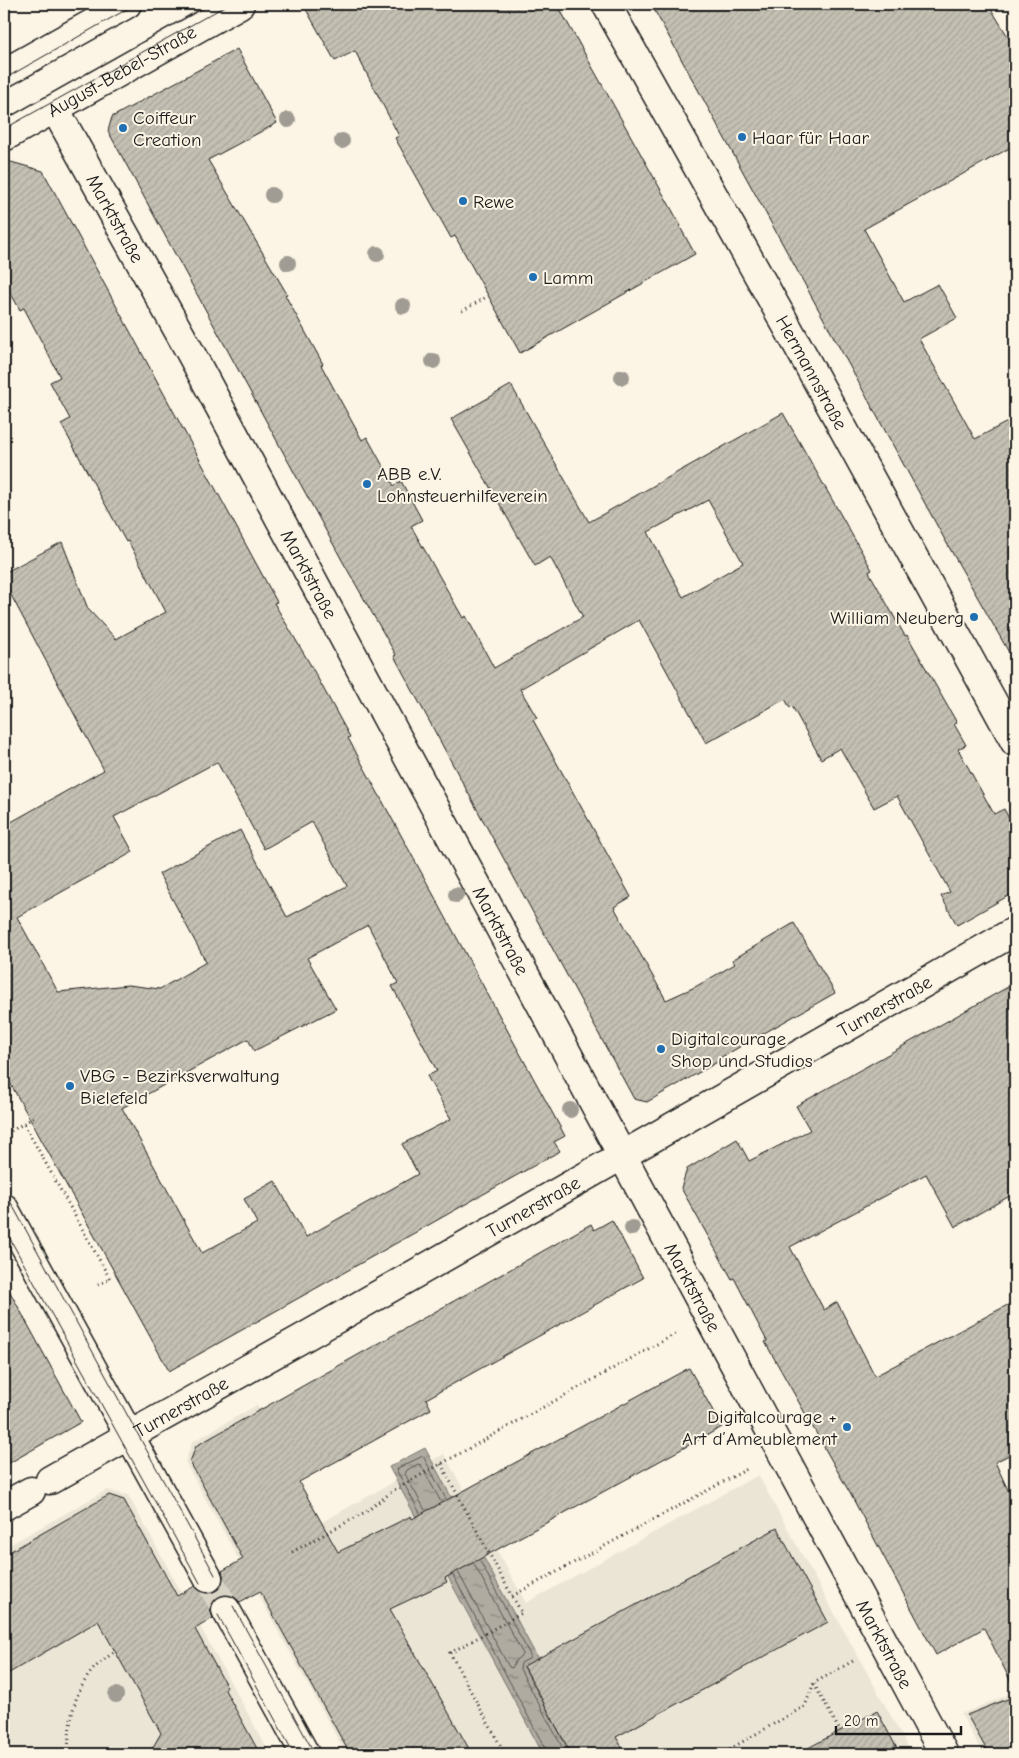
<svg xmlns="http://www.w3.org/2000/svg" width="1019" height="1758" viewBox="0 0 1019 1758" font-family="'Comic Neue',sans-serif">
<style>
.built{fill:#ebe5d6}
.water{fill:url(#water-ripples);stroke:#75726c}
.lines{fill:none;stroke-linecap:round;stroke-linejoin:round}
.shore{stroke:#575551;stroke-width:1}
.building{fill:url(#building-hatch);stroke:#1c1c1c;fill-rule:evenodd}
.minor-tunnel{stroke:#dad4c7;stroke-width:28;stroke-dasharray:28 14;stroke-linecap:butt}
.minor-casing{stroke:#1c1c1c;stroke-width:31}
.path{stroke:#1c1c1c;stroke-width:3;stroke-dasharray:1 4;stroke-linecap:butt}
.minor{stroke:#fcf5e5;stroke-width:28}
.tram{stroke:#1c1c1c;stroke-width:1}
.tree{fill:#a09c93}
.poi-dot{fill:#1f6fb2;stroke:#fcf5e5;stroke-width:2}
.labels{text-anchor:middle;stroke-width:4;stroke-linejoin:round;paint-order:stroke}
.street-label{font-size:19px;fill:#1c1c1c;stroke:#fcf5e5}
.poi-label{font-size:19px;fill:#1c1c1c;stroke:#fcf5e5;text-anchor:start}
</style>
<defs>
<pattern id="water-ripples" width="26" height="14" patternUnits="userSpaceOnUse" patternTransform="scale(1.25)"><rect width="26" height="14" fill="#b0aba1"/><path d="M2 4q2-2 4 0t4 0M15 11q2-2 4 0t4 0" fill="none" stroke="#8e8a82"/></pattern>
<pattern id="building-hatch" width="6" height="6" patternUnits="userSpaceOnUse" patternTransform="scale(1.25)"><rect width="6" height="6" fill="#c4c0b3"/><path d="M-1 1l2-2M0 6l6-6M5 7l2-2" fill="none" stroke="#a8a499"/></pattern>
</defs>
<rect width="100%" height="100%" fill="#fcf5e5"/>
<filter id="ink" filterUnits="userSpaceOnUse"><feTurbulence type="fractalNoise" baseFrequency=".02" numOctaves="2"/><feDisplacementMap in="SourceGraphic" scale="10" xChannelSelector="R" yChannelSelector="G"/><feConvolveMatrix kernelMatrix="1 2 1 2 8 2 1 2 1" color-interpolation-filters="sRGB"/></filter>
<g filter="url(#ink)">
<path class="built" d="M257,1405L322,1522L444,1454L526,1603L758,1475L912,1754H346L185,1462L192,1442Z
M107,1490L128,1495L270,1754H4V1548Z
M1015,1692V1754H983L961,1714Z"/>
<path class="water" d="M425,1448L538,1659L524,1667L571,1754H543L389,1467Z"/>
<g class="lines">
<path class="shore" d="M425,1510L405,1474L407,1470L418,1464L421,1465L441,1502
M420,1513L397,1471L398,1468L423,1456L446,1499
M480,1561L530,1655V1658L521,1663L520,1669L566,1754
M458,1572L509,1667L512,1668L516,1660L522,1655V1652L474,1564
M453,1575L546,1750L547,1754"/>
</g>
<path class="building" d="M303,4H557L681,226L680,227L695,254L520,353L455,236L451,238L395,138L399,136L355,51L335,61Z
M651,4H988L1015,48V145L864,229L904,302L938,284L957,318L919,339L975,439L1015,418V663L945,540Z
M237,49L277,123L208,160L287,294L285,295L323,364L321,365L362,440L367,437L394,486L401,481L422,520L411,526L463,618L466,616L494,668L583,617L550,557L535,566L451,419L511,385L589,522L783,413L872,570L869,572L905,636L907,635L957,723L954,724L966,745L958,749L994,814L1004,809L1015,830V892L957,925L941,896L950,892L897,796L874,808L840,748L821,759L792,706L790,708L785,699L706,743L639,620L520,689L537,718L533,720L631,897L614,907L666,1000L695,987L735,964L732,960L794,923L835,993L720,1058L721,1060L647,1102L634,1099L394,656L396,655L343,562L108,131L112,117ZM708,500L743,563L683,597L648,532Z
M4,160L43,171L277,602L274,603L310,664L350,737L348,738L565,1136L554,1142L560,1151L169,1371L4,1072V826L104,770L4,582V573L62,542L88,609L116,639L166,612L128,541L126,542L61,424L70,419L50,382L60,377L24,308L20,310L4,281ZM217,762L264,849L312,822L347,886L287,917L240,830L159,874L206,962L160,989L128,985L58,992L17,917L133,852L114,817ZM368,925L398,983L392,986L437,1071L427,1076L451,1119L402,1144L418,1174L306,1237L275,1181L244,1199L257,1223L202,1253L122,1108L248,1039L254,1051L336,1009L307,958Z
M1015,983V1193L955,1227L926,1174L790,1247L824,1310L837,1302L875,1376L1015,1301V1452L995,1462L1015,1505V1690L984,1628L936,1655L851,1495L765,1342L767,1341L734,1278L732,1279L681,1188L687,1169L737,1139L749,1161L810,1130L796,1106Z
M612,1220L643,1278L426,1399L431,1409L299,1482L338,1552L411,1516L412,1519L689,1368L722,1427L445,1578L447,1582L390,1609L472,1754H350L260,1591L240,1602L234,1597L227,1594L218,1597L213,1602L210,1609L213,1618L195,1629L227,1687L225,1690L260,1754H149L161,1733L98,1621L4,1676V1555L109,1495L124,1500L177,1596L195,1586L200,1591L207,1594L215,1592L222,1586L224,1579L222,1571L243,1559L190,1462L196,1446L591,1224L594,1230Z
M4,1281L81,1422L4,1466Z
M777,1528L828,1622L616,1737L626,1754H571L524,1666Z
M1015,1696V1754H989L967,1715Z
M877,1711L900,1754H797Z"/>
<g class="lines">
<path class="minor-tunnel" d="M208,1578L226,1610"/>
<defs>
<g id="minor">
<path id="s1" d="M606,4L798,346L1015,742"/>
<path d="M4,73L127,4"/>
<path id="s2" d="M55,109L189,350L944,1754"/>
<path id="s3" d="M4,137L240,4"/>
<path d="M4,1208L208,1578"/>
<path id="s4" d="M50,1480L301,1339L1015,931"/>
<path d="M4,1506L31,1491"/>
<path d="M226,1610L305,1754"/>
</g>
</defs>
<use href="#minor" class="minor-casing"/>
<path class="path" d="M462,311L488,296
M24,1124L110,1279L98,1285
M11,1131L36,1116
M441,1464L512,1596L749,1468
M292,1552L367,1511L394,1490L677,1333
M814,1684L840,1731
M68,1754C69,1724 72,1696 91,1672C97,1664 107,1658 115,1651
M505,1754L450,1653L522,1613L512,1596
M721,1754L805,1706L814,1683L853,1661"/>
<use href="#minor" class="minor"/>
<path class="tram" d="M4,79L136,4
M4,129L229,4
M4,1190L215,1575
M4,1228L200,1583
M233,1606L315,1754
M218,1615L294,1754"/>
</g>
<g class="tree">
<circle cx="288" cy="120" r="8"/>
<circle cx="342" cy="141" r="8"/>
<circle cx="272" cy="195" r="8"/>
<circle cx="377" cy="254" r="8"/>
<circle cx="288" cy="263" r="8"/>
<circle cx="403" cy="306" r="8"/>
<circle cx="433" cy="361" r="8"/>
<circle cx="622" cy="377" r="8"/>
<circle cx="456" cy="895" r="8"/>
<circle cx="570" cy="1110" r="8"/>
<circle cx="632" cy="1228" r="8"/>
<circle cx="116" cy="1695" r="8"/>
</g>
</g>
<g class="poi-dot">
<circle cx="123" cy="128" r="5"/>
<circle cx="742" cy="137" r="5"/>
<circle cx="463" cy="201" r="5"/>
<circle cx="533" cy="277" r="5"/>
<circle cx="367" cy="484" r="5"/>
<circle cx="974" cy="617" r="5"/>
<circle cx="661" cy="1049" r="5"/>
<circle cx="70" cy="1086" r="5"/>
<circle cx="847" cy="1427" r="5"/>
</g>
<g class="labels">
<g class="street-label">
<text dy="7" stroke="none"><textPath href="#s3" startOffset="135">August-Bebel-Straße</textPath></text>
<text dy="7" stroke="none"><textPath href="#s2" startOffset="125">Marktstraße</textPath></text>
<text dy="7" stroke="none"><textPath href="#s1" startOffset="422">Hermannstraße</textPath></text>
<text dy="7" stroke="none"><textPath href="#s2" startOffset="530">Marktstraße</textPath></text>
<text dy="7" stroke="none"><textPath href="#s2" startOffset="935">Marktstraße</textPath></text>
<text dy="7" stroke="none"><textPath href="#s4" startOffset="960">Turnerstraße</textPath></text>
<text dy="7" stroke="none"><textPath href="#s4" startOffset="555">Turnerstraße</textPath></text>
<text dy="7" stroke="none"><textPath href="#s2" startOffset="1340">Marktstraße</textPath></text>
<text dy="7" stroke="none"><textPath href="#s4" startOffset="150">Turnerstraße</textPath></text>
<text dy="7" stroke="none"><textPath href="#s2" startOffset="1745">Marktstraße</textPath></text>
</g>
<g class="poi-label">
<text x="133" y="124">Coiffeur<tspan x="133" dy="22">Creation</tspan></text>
<text x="752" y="144">Haar für Haar</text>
<text x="473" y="208">Rewe</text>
<text x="543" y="284">Lamm</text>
<text x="377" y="480">ABB e.V.<tspan x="377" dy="22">Lohnsteuerhilfeverein</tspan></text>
<text x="964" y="624" text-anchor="end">William Neuberg</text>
<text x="671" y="1045">Digitalcourage<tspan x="671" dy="22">Shop und Studios</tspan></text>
<text x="80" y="1082">VBG - Bezirksverwaltung<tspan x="80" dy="22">Bielefeld</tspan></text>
<text x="837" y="1423" text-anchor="end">Digitalcourage +<tspan x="837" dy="22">Art d’Ameublement</tspan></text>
</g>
</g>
<rect width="1019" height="1758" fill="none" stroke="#fcf5e5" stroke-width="20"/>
<rect x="10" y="10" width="999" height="1738" fill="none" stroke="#1c1c1c" stroke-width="2" filter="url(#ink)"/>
<path d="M836 1726v8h125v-8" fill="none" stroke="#1c1c1c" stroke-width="2.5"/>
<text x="844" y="1726" font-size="15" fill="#1c1c1c" stroke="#fcf5e5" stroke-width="4" paint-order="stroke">20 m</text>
</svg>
